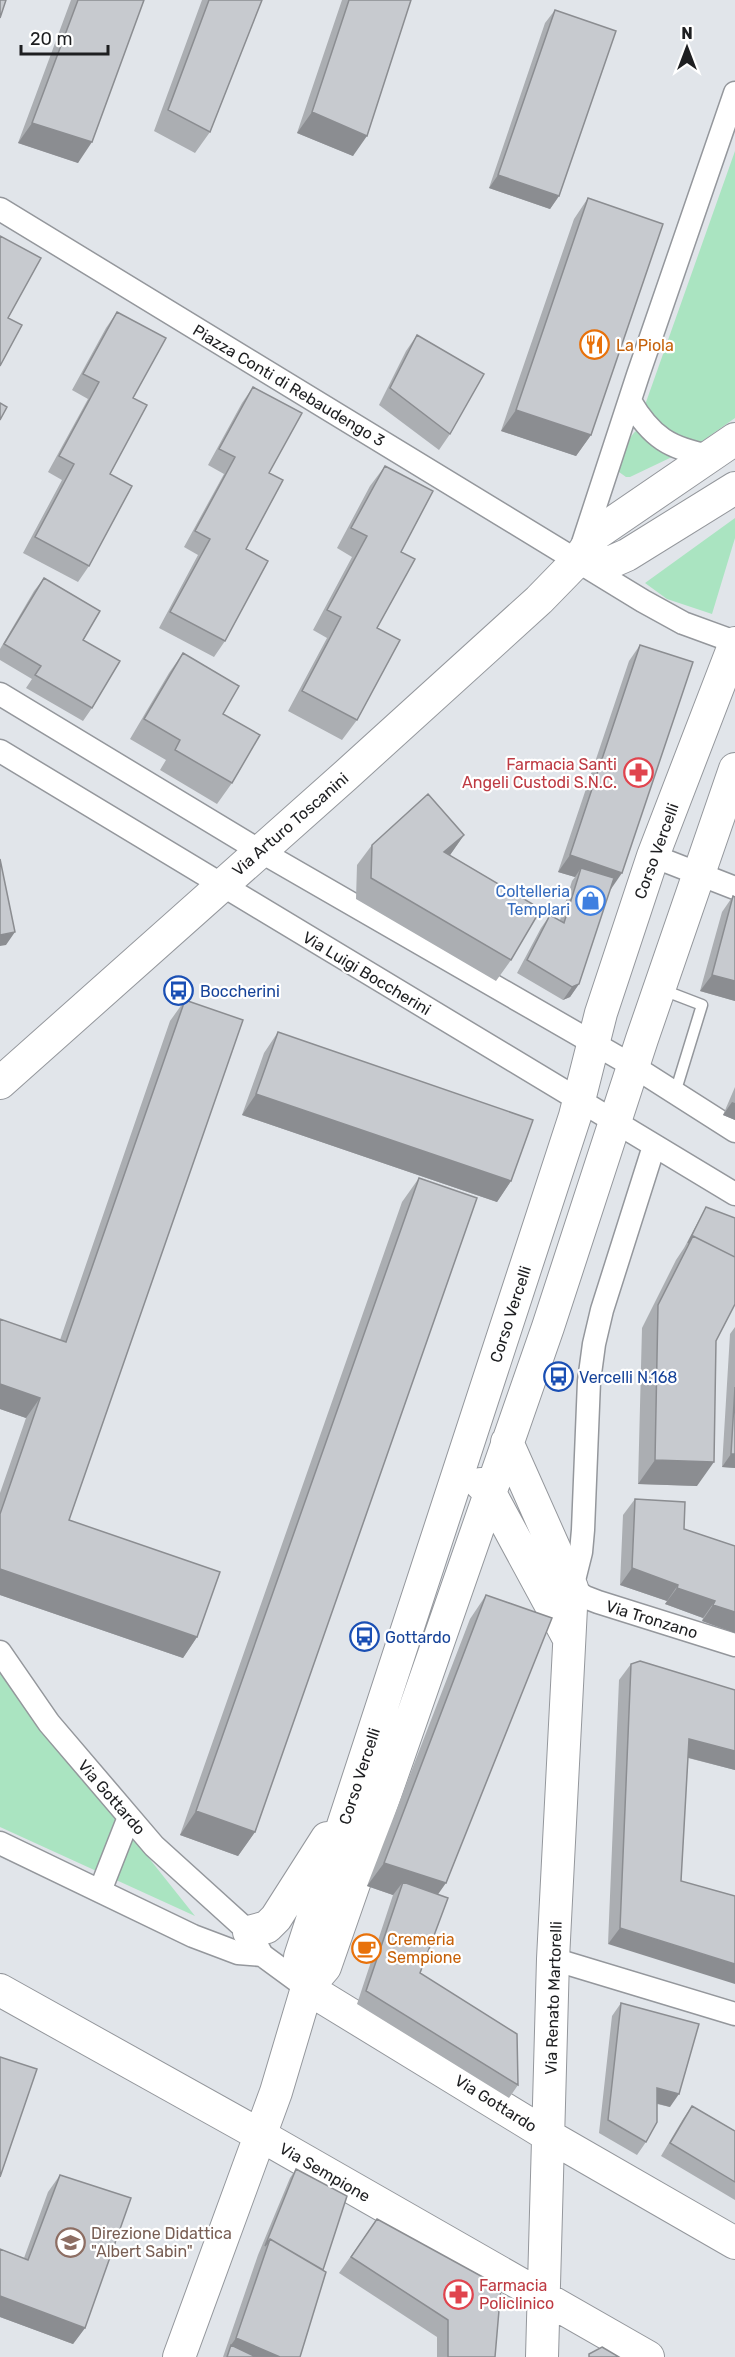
<svg xmlns="http://www.w3.org/2000/svg" width="735" height="2357" viewBox="0 0 735 2357" font-family="Rubik,sans-serif">
<style>
.green{fill:#aae4c1}
.lines{fill:none;stroke-linecap:round;stroke-linejoin:round}
.lane-casing{stroke:#94979c;stroke-width:13}
.street-casing{stroke:#94979c;stroke-width:25}
.secondary-casing{stroke:#94979c;stroke-width:34}
.lane{stroke:#fff;stroke-width:10}
.street{stroke:#fff;stroke-width:22}
.secondary{stroke:#fff;stroke-width:32}
.wall{fill:#abaeb2}
.shaded-wall{fill:#8b8d91}
.building{fill:#c7cacf;stroke:#8b8d91;stroke-width:1.5}
.labels{text-anchor:middle;stroke-width:4.5;stroke-linejoin:round;paint-order:stroke}
.food-label{font-size:16px;fill:#c56008;stroke:#fff;text-anchor:start}
.street-label{font-size:16px;fill:#1e1f21;stroke:#fff}
.health-label{font-size:16px;fill:#be3a42;stroke:#fff;text-anchor:end}
.shop-label{font-size:16px;fill:#366cbe;stroke:#fff;text-anchor:end}
.transit-label{font-size:16px;fill:#164399;stroke:#fff;text-anchor:start}
.education-label{font-size:16px;fill:#785e54;stroke:#fff;text-anchor:start}
</style>
<rect width="100%" height="100%" fill="#e1e5ea"/>
<path class="green" d="M735,151V418L701,442C677,437 657,427 645,405Z
M637,430L674,456L630,477H626L619,472C620,459 627,438 637,430Z
M735,518V538L712,614L667,599L645,583Z
M0,1671L195,1916L0,1827Z"/>
<g class="lines">
<defs>
<path id="lane" d="M663,990L702,1005L675,1093"/>
<path id="street" d="M0,209L643,601L683,623L735,642
M630,401C651,437 670,449 711,456
M582,546L638,375L735,93
M0,694L260,851L633,1066L735,1131
M0,751L735,1194
M653,856L735,888
M654,1146L602,1310L594,1344L589,1381L583,1530L581,1552L572,1588L585,1597L598,1602L735,1645
M0,1652L49,1723L154,1846L249,1932L262,1955L307,1988
M0,1843L193,1936L238,1953L262,1955
M100,1891L129,1817
M553,1959L735,2014"/>
<path id="secondary" d="M577,561L611,562L627,555L735,488
M0,1083L345,776L539,600L577,561L596,534L735,439
M507,1442L572,1588L553,1959L542,2357
M481,1484L490,1493L569,1639
M249,1932L267,1927L276,1918L327,1838
M307,1988L300,1957L575,1116L601,1013L653,856L735,643
M307,1988L549,2136L735,2243
M0,1990L260,2135L648,2357
M179,2357L276,2092L307,1988L325,1967L548,1327L642,1039L735,769"/>
</defs>
<use href="#lane" class="lane-casing"/>
<use href="#street" class="street-casing"/>
<use href="#secondary" class="secondary-casing"/>
<use href="#lane" class="lane"/>
<use href="#street" class="street"/>
<use href="#secondary" class="secondary"/>
</g>
<path class="wall" d="M71,0H144L78,163L18,143Z
M202,0H262L210,132L195,153L154,131Z
M342,0H411L353,156L297,133Z
M555,10L559,196L550,209L489,188L545,23Z
M588,198L591,435L576,456L501,431L574,219Z
M117,312L133,398L110,474L89,566L78,582L23,553L62,480L48,472L88,399L72,390L106,328Z
M417,335L450,434L439,450L379,405L406,351Z
M253,387L269,473L246,549L225,641L214,657L159,628L198,555L184,547L224,474L208,465L242,403Z
M385,466L401,552L377,628L357,720L342,740L288,711L327,638L313,630L352,557L337,548L370,486Z
M44,578L83,640L92,708L83,721L26,688L32,679L0,660V649L34,591Z
M640,645L611,889H610L579,984L570,997L563,1000L517,973L541,928L550,915L560,920L572,881L575,877L558,872L629,661Z
M183,653L223,714L232,783L217,804L160,770L166,760L130,739L169,673Z
M464,835L450,855L511,960L496,981L356,899L357,865L372,845Z
M733,896L735,897V1001L700,991L722,912Z
M185,1000L69,1520L197,1637L183,1658L0,1595V1493L26,1418L0,1409V1319L60,1340L170,1021Z
M278,1032L511,1181L497,1202L242,1115L264,1053Z
M735,1087V1120L723,1115Z
M419,1178L255,1832L238,1856L180,1835L402,1202Z
M706,1207L697,1486L638,1484L642,1328L676,1260L684,1248Z
M735,1327V1468L722,1467L730,1334Z
M635,1499L684,1529L735,1546V1633L702,1621L703,1618L665,1604L667,1601L620,1585L623,1515Z
M486,1595L438,1894L420,1973L518,2085L509,2098L357,2004L393,1895L367,1886L470,1619Z
M631,1664L735,1690V1770L688,1758L681,1881L608,1944L619,1680Z
M621,2003L670,2107L657,2104L646,2142L637,2155L599,2133L612,2016Z
M692,2106L735,2131V2200L661,2156L683,2119Z
M296,2169L323,2270L300,2357H223L258,2255L290,2178Z
M60,2175L85,2328L73,2344L0,2317V2249L24,2258L48,2192Z
M377,2219L495,2357H437V2337L339,2273Z"/>
<path class="shaded-wall" d="M312,112L367,136L353,156L297,133Z
M32,123L92,142L78,163L18,143Z
M498,175L559,196L550,209L489,188Z
M516,410L591,435L576,456L501,431Z
M464,835L450,855L444,852Z
M570,855L622,873L611,889L578,878L581,868L575,877L558,872Z
M15,932L6,945L0,946V935Z
M712,975L735,981V1001L700,991Z
M579,984L570,997L563,1000L572,987Z
M256,1094L511,1181L497,1202L242,1115Z
M732,1102L735,1103V1120L723,1115Z
M0,1384L40,1398L26,1418L0,1409Z
M731,1454H735V1468L722,1467Z
M655,1460L714,1462L697,1486L638,1484Z
M632,1568L678,1585L667,1601L620,1585Z
M0,1569L197,1637L183,1658L0,1595Z
M677,1588L715,1601L703,1618L665,1604Z
M713,1605L735,1612V1633L702,1621Z
M689,1739L735,1751V1770L678,1755Z
M196,1811L255,1832L238,1856L180,1835Z
M384,1863L446,1883L429,1907L403,1882L393,1895L367,1886Z
M620,1928L735,1964V1984L608,1944Z
M657,2088L679,2094L670,2107L648,2101Z
M0,2296L85,2328L73,2344L0,2317Z
M236,2338L280,2357H230L231,2345Z"/>
<path class="building" d="M0,0H6L0,18Z
M78,0H144L92,142L32,123Z
M209,0H262L210,132L168,110Z
M349,0H411L367,136L312,112Z
M555,10L616,31L559,196L498,175Z
M588,198L663,224L591,435L516,410Z
M0,236L41,258L8,318L22,325L0,366Z
M117,312L166,338L133,398L147,405L110,474L132,486L89,566L35,537L74,464L59,456L99,382L83,374Z
M417,335L484,374L450,434L390,388Z
M253,387L302,413L269,473L283,480L246,549L268,561L225,641L170,612L210,539L195,531L235,457L219,449Z
M0,403L7,407L0,420Z
M385,466L433,491L401,552L415,559L377,628L400,640L357,720L302,691L341,617L327,610L367,536L351,528Z
M44,578L100,611L83,640L120,661L92,708L35,675L41,666L4,644Z
M640,645L693,662L622,873L570,855Z
M183,653L239,686L223,714L260,735L232,783L175,750L180,740L144,719Z
M428,794L464,835L444,852L541,909L511,960L371,878L372,845Z
M0,859L15,932L0,935Z
M581,868L614,878L579,984L572,987L527,960L550,915L564,923Z
M733,896L735,897V981L712,975Z
M185,1000L243,1020L69,1520L220,1572L197,1637L0,1569V1514L40,1398L0,1384V1319L66,1342Z
M278,1032L533,1120L511,1181L256,1094Z
M419,1178L477,1198L255,1832L196,1811Z
M706,1207L735,1218V1257L693,1236L688,1243Z
M693,1236L735,1257V1304L716,1341L714,1462L655,1460L658,1305Z
M735,1387V1454H731Z
M635,1499L685,1502L684,1529L735,1546V1612L713,1605L715,1601L677,1588L678,1585L632,1568Z
M486,1595L552,1618L446,1883L384,1863Z
M640,1661L735,1690V1751L689,1739L681,1881L735,1896V1964L620,1928L631,1664Z
M403,1882L448,1898L420,1973L517,2034L518,2085L366,1991Z
M621,2003L699,2024L679,2094L657,2088V2122L646,2142L608,2120Z
M0,2057L37,2069L0,2177Z
M692,2106L735,2131V2182L670,2143Z
M296,2169L347,2196L323,2270L270,2239L265,2246Z
M60,2175L131,2198L85,2328L0,2296V2249L28,2260Z
M377,2219L501,2287L495,2357H448V2320L351,2257Z
M270,2239L326,2272L300,2357H280L236,2338Z
M231,2345L256,2357H227Z
M602,2347L619,2357H589V2354Z"/>
<defs>
<symbol id="restaurant-ring" viewBox="-11 -11 22 22"><circle r="9.5" fill="#fff" stroke="#e8710a" stroke-width="1.5"/><path d="M-5-6h1v4h1v-4h1v4h1v-4h1v5L-1.5 .5V6h-2V.5L-5-1ZM5-6V6H3V1.5H1.5Q1.5-4 5-6Z" fill="#e8710a"/></symbol>
<symbol id="pharmacy-ring" viewBox="-11 -11 22 22"><circle r="9.5" fill="#fff" stroke="#e0444e" stroke-width="1.5"/><path d="M-2-6h4v4h4v4h-4v4h-4v-4h-4v-4h4Z" fill="#e0444e"/></symbol>
<symbol id="shop-ring" viewBox="-11 -11 22 22"><circle r="9.5" fill="#fff" stroke="#3f7fe0" stroke-width="1.5"/><path d="M-5-2.5h2.3a2.7 3.5 0 0 1 5.4 0H5L5.5 6h-11ZM-1.5-2.5h3a1.5 2.3 0 0 0-3 0Z" fill="#3f7fe0"/></symbol>
<symbol id="bus-ring" viewBox="-11 -11 22 22"><circle r="9.5" fill="#fff" stroke="#1a4fb4" stroke-width="1.5"/><path d="M-5-6H5V4H4V6H2V4H-2V6H-4V4H-5ZM-3.5-4V0h7V-4ZM-3.5 1.2v1.5H-2V1.2ZM2 1.2v1.5H3.5V1.2Z" fill="#1a4fb4"/></symbol>
<symbol id="cafe-ring" viewBox="-11 -11 22 22"><circle r="9.5" fill="#fff" stroke="#e8710a" stroke-width="1.5"/><path d="M-5.5-4.5H6V0H3Q3 3.5 0 3.5H-2.5Q-5.5 3.5-5.5 0ZM3-3.2v2h1.7v-2ZM-6 4.5H4V6H-6Z" fill="#e8710a"/></symbol>
<symbol id="school-ring" viewBox="-11 -11 22 22"><circle r="9.5" fill="#fff" stroke="#8d6e63" stroke-width="1.5"/><path d="M0-5L7-2L0 1L-7-2ZM-4 1L0 2.5L4 1V4Q0 6-4 4Z" fill="#8d6e63"/></symbol>
</defs>
<g fill-rule="evenodd">
<use href="#restaurant-ring" x="578" y="328" width="33" height="33"/>
<use href="#pharmacy-ring" x="622" y="756" width="33" height="33"/>
<use href="#shop-ring" x="574" y="884" width="33" height="33"/>
<use href="#bus-ring" x="162" y="974" width="33" height="33"/>
<use href="#bus-ring" x="542" y="1360" width="33" height="33"/>
<use href="#bus-ring" x="348" y="1620" width="33" height="33"/>
<use href="#cafe-ring" x="350" y="1932" width="33" height="33"/>
<use href="#school-ring" x="54" y="2226" width="33" height="33"/>
<use href="#pharmacy-ring" x="442" y="2278" width="33" height="33"/>
</g>
<g class="labels">
<g class="food-label">
<text x="616" y="351">La Piola</text>
<text x="387" y="1945">Cremeria<tspan x="387" dy="18">Sempione</tspan></text>
</g>
<g class="street-label">
<text transform="translate(289 385) rotate(31)" y="6">Piazza Conti di Rebaudengo 3</text>
<text transform="translate(290 824) rotate(-41)" y="6">Via Arturo Toscanini</text>
<text transform="translate(656 851) rotate(-70)" y="6">Corso Vercelli</text>
<text transform="translate(367 973) rotate(31)" y="6">Via Luigi Boccherini</text>
<text transform="translate(510 1314) rotate(-72)" y="6">Corso Vercelli</text>
<text transform="translate(652 1619) rotate(17)" y="6">Via Tronzano</text>
<text transform="translate(359 1776) rotate(-72)" y="6">Corso Vercelli</text>
<text transform="translate(112 1797) rotate(49)" y="6">Via Gottardo</text>
<text transform="translate(553 1998) rotate(-88)" y="6">Via Renato Martorelli</text>
<text transform="translate(496 2103) rotate(32)" y="6">Via Gottardo</text>
<text transform="translate(325 2172) rotate(30)" y="6">Via Sempione</text>
</g>
<g class="health-label">
<text x="617" y="770">Farmacia Santi<tspan x="617" dy="18">Angeli Custodi S.N.C.</tspan></text>
<text x="479" y="2291" text-anchor="start">Farmacia<tspan x="479" dy="18">Policlinico</tspan></text>
</g>
<g class="shop-label">
<text x="570" y="897">Coltelleria<tspan x="570" dy="18">Templari</tspan></text>
</g>
<g class="transit-label">
<text x="200" y="997">Boccherini</text>
<text x="579" y="1383">Vercelli N.168</text>
<text x="385" y="1643">Gottardo</text>
</g>
<g class="education-label">
<text x="91" y="2239">Direzione Didattica<tspan x="91" dy="18">"Albert Sabin"</tspan></text>
</g>
</g>
<g transform="translate(687 48)" stroke="#ffffff" stroke-width="4.5" paint-order="stroke">
<path d="M0-4.5L10 22L0 15L-10 22Z" fill="#1e1f21"/>
<text y="-9" font-size="16" font-weight="bold" text-anchor="middle" fill="#1e1f21">N</text>
</g>
<path d="M21 45v9h87v-9" fill="none" stroke="#1e1f21" stroke-width="3"/>
<text x="30" y="45" font-size="18" fill="#1e1f21" stroke="#ffffff" stroke-width="4.5" paint-order="stroke">20 m</text>
</svg>
